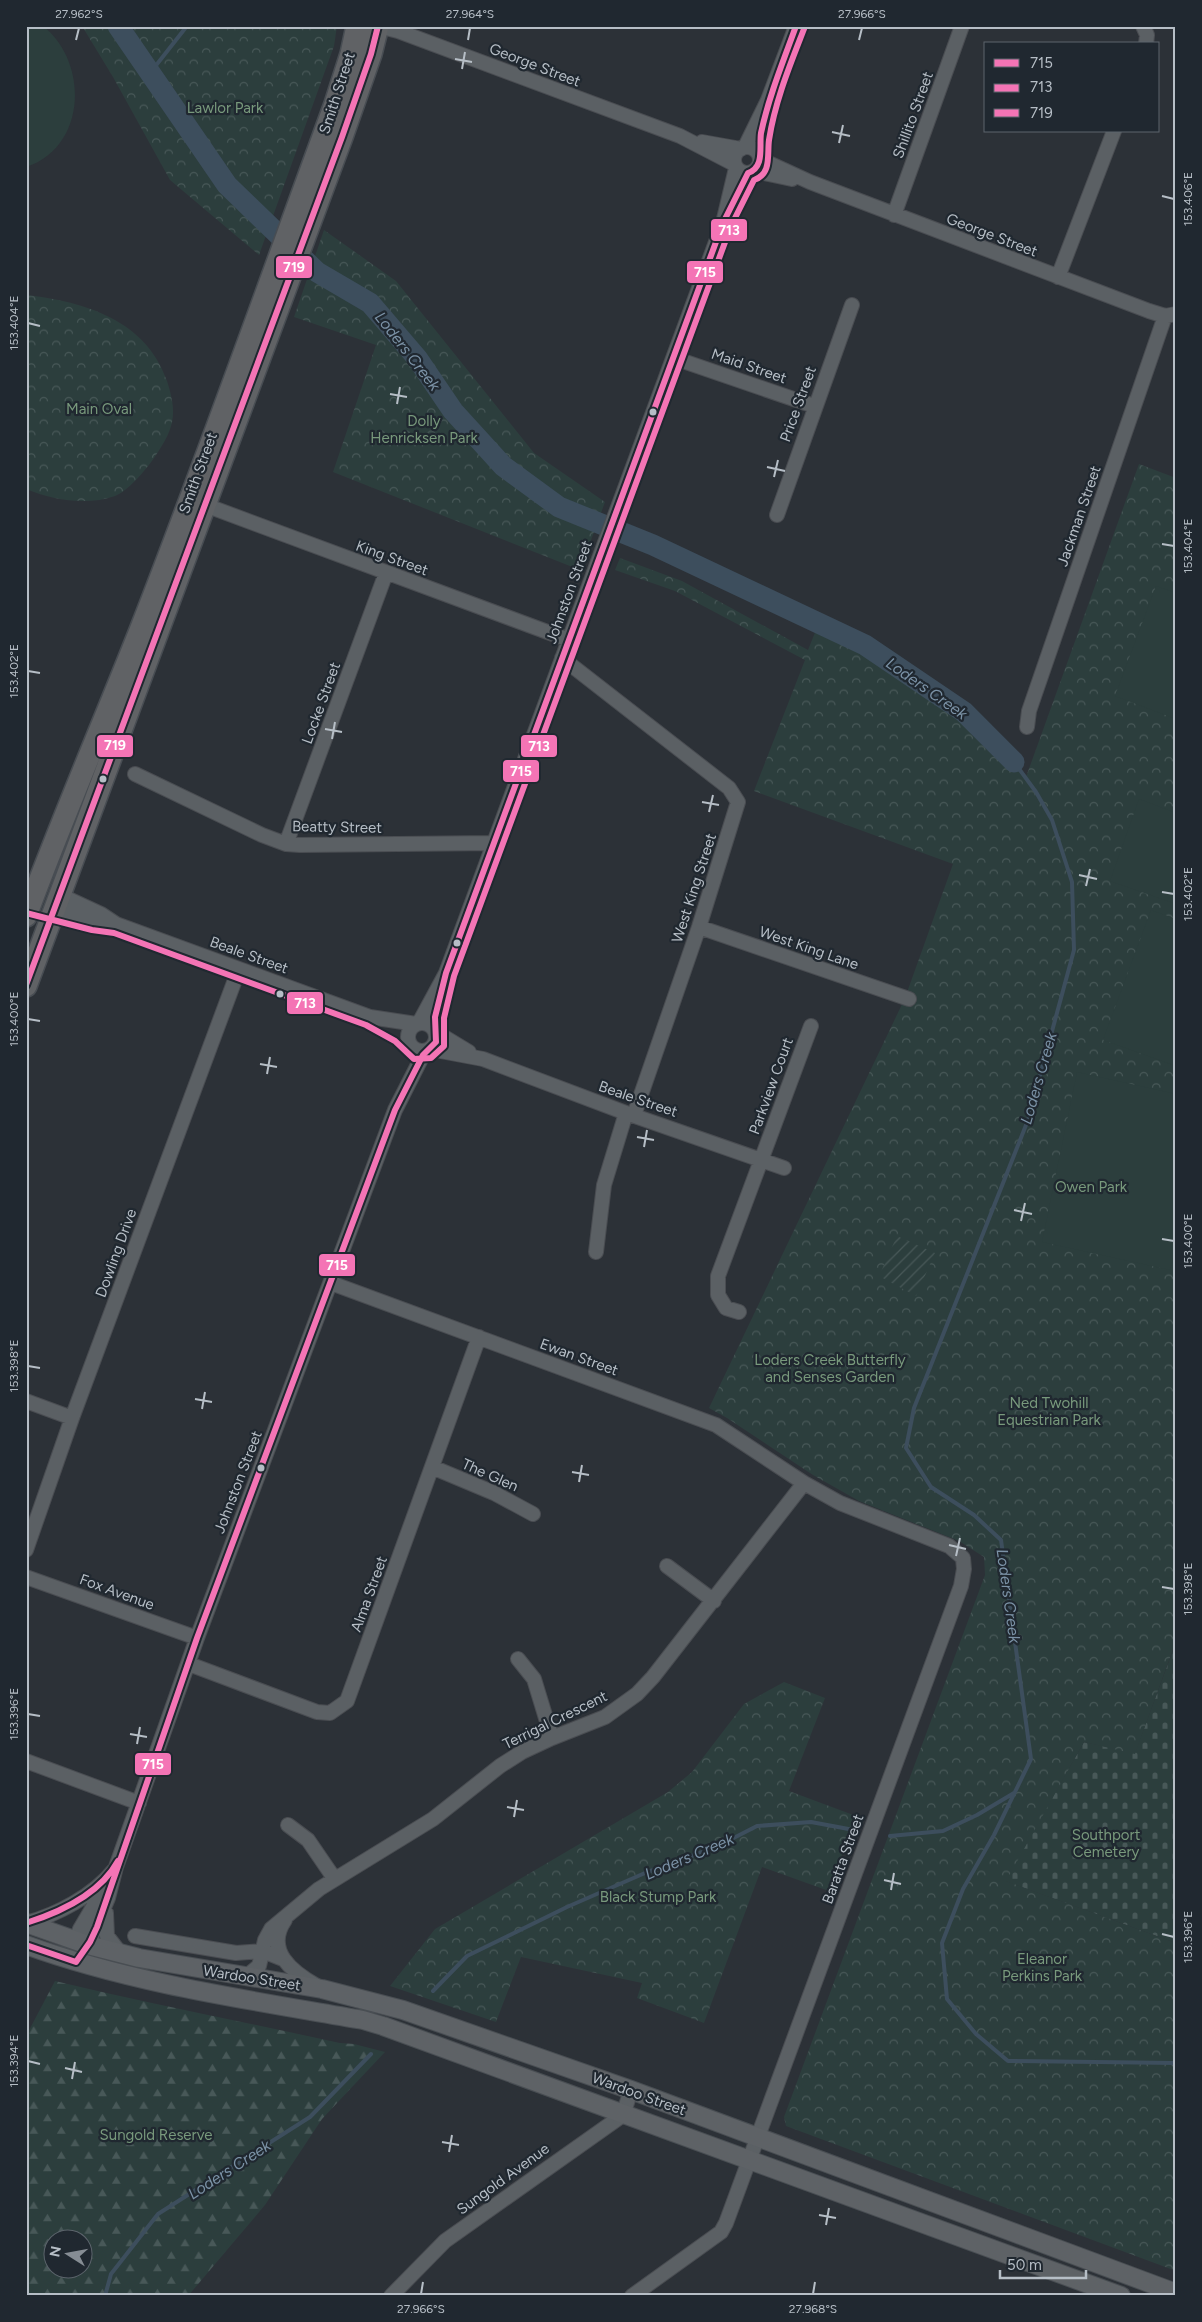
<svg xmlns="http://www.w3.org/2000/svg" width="1202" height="2322" viewBox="0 0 1202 2322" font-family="Figtree,sans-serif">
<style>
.forest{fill:url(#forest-firs);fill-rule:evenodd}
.cemetery{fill:url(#cemetery-stones)}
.park{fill:url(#park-crowns)}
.garden{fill:url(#garden-furrows)}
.pitch{fill:#2c3e3d}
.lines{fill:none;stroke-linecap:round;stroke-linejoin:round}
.stream{stroke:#3d4e5d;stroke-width:4}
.river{stroke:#3d4e5d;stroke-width:21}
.minor-casing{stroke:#4a4d52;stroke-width:16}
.major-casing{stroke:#494e53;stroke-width:20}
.highway-casing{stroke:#484d53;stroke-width:24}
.minor{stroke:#5b6064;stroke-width:14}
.major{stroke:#5e6266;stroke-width:18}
.highway{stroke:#606265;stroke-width:21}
.bus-1-casing{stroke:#202830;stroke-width:10}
.bus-2-casing{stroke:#202830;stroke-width:10}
.bus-3-casing{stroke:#202830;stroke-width:10}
.bus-1{stroke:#f474b5;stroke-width:6}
.bus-2{stroke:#f474b5;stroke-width:6}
.bus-3{stroke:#f474b5;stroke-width:6}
.ticks{fill:none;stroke:#b6bec6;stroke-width:2}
.bus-dot{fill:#b6bec6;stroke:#202830;stroke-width:2}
.labels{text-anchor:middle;stroke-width:4.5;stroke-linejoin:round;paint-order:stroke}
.street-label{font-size:15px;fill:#b6bec6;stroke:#202830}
.park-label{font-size:15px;fill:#78997c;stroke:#202830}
.water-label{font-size:16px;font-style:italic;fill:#7b92a6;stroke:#202830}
.line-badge{stroke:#202830;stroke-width:2}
.badge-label{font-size:14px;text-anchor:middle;font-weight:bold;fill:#fff}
.neatline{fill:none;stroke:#b6bec6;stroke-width:2}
.ticks-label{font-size:12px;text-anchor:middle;fill:#b6bec6}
</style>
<defs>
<pattern id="forest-firs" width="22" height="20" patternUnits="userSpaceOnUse" patternTransform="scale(1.25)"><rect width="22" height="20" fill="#2c3e3d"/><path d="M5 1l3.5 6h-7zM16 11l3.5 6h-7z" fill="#485858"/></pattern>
<pattern id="cemetery-stones" width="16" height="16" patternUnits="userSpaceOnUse" patternTransform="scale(1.25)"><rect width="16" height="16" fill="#2c3e3d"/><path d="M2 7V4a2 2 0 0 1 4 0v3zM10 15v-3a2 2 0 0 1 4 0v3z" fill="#485858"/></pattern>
<pattern id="park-crowns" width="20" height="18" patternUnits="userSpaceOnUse" patternTransform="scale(1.25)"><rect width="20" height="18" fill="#2c3e3d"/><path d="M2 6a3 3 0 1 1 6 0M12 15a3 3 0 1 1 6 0" fill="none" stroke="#485858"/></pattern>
<pattern id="garden-furrows" width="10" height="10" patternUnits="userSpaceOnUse" patternTransform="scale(1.25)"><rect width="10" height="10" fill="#2c3e3d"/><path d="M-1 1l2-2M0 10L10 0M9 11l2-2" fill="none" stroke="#485858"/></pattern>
</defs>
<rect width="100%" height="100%" fill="#2c3137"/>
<path class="forest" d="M55,1981C150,2004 245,2022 340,2043L354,2044L385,2052L322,2119L265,2205L188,2296H26V2036ZM52,2240H82V2270H52Z"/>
<path class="cemetery" d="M1176,1642V1943L1005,1881L1084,1742L1135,1753Z"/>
<path class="park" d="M82,26H337L334,46L259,255L170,180L113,77Z
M324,230L396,281L534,453L605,502L580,570L333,472L376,345L294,317Z
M27,295C85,302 146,320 167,381C177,412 175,426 158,452C150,465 129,491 115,496C87,506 53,500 26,489Z
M1139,464L1176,478V1641L1135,1754L1084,1742L1006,1881L1176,1943V2271L786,2126L784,2117L985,1575L984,1557L959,1541L859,1501L813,1475L727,1418L709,1408L905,998L953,864L754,791L805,660L675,591L615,570L620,558L682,581L808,650L818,625L865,645L964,712L1014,762L1026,777Z
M784,1682L825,1698L789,1791L856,1816L829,1891L762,1867L704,2023L637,1998L642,1983L521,1957L496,2022L390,1986L435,1929L668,1792L692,1772L744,1704Z"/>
<path class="garden" d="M897,1236L935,1253L916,1296L879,1276Z"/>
<path class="pitch" d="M26,26H43C89,62 87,147 26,167Z
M1156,586L1176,593V719L1115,696Z
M1139,799L1176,813V904L1110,881Z
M1151,910L1176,919V1066L1103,1040Z
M1077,1072L1176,1094V1247L1170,1270L1042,1242Z"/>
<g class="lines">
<path class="stream" d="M150,73L187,26
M1014,762L1036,792L1052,820L1072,882L1074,950L1028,1120L914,1408L906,1448L931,1487L974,1515L1001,1540L1031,1759L994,1835L963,1889L942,1943L947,1999L976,2034L1008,2061L1176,2063
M890,1836L943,1831L977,1815L1014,1793
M433,1991L467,1956L567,1907L645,1873L716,1847L757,1826L811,1822L854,1830
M105,2296L111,2274L158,2214L310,2117L371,2054"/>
<path class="river" d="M118,26L227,185L317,272L370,303L417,358L453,411L503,466L559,507L653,545L865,645L964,712L1014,762"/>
<defs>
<path id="minor" d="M378,26L398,31L680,136L734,164
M1143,26L1147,35L1146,44
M702,142L741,149
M745,147L768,100L796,26
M734 160a13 13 0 1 1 26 0a13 13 0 1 1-26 0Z
M760,159L810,182L1149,311L1165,316L1176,314
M754,171L792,179
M894,215L962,26
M1058,277L1114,131
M674,358L814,406
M205,505L569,640
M777,515L852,305
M562,658L729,788L738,802L699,927L634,1115
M1027,727L1029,711L1165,316
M135,774L262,835L286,844L300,845L494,843
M286,844L386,573
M60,895L101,914L116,924L370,1017L416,1024
M55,909L95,922L113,924
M699,927L909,999
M408 1037a14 14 0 1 1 28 0a14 14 0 1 1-28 0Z
M419,1023L446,973L723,223L736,168
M436,1032L469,1052
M430,1049L483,1059L626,1113L784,1168
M596,1252L604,1185L626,1113
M331,1283L716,1425L804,1483L840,1503L949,1546L963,1558L964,1569L961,1586L726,2223L721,2232L632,2296
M739,1312L726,1308L718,1295V1276L811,1026
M26,1401L72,1418
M432,1467L494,1493L533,1514
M26,1550L72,1418L239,969
M667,1566L714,1601
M26,1577L197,1638
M518,1659L534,1679L552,1738
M189,1664L317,1712L330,1713L347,1701L479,1337
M26,1761L139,1803
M288,1825L308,1840L334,1878
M106,1913L107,1936L121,1954
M285,1920C264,1950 292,1972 317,1986
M26,1923C57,1915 94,1895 114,1870
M135,1936L236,1953L263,1951L283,1959
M76,1941L80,1929L106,1885
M88,1945L108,1898L116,1867L197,1638L395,1110L425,1051
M247,1976L259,1966L265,1940L271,1929L319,1889L433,1819L500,1766L522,1752L552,1738L605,1717L637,1694L653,1677L804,1483
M391,2296L445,2241L623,2115L631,2090"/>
<path id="major" d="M26,1923L88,1945L139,1958L322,1989L403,2010L631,2090L1176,2293
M26,1945C134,1984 250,2000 363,2020L383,2026L1121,2296"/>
<path id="highway" d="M26,916C62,819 103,724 141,628C209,454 271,278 335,104L351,54L357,26
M26,986L342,137L371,54L378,26"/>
</defs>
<use href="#minor" class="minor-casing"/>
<use href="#major" class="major-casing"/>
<use href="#highway" class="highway-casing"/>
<use href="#minor" class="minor"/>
<use href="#major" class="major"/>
<use href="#highway" class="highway"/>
<defs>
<path id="bus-1" d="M26,1923C61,1912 100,1894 118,1861
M26,1945L76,1962L90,1942L97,1927L197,1638L395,1110L423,1055L436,1042L435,1017L446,973L723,223L748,173C765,167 759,147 761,133C769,96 783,62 796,26"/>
<path id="bus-2" d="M26,913L92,930L114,933L366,1025L395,1041L414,1059L431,1058L444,1046V1018L454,976L731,226L754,180C772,174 767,155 769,140C775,101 790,65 804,29"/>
<path id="bus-3" d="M26,985L342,137L371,54L378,26"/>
</defs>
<use href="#bus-1" class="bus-1-casing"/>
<use href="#bus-2" class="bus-2-casing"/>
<use href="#bus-3" class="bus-3-casing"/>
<use href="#bus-1" class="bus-1"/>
<use href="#bus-2" class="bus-2"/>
<use href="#bus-3" class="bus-3"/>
</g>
<path class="ticks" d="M76,40L79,28M468,40L470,28M859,40L862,28M455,59L472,62M462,69L465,52M832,132L850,136M839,143L843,125M1162,196L1174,199M28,323L40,326M390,394L407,397M397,404L400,387M767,467L785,471M774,477L778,460M1162,544L1174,546M28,671L40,673M325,729L342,732M332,739L335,722M702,802L719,805M709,812L713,795M1079,875L1097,879M1086,886L1090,869M1162,892L1174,894M28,1019L40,1021M260,1064L277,1067M267,1074L270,1057M637,1137L654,1140M644,1147L647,1130M1014,1210L1032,1214M1021,1221L1025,1203M1162,1239L1174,1241M28,1366L40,1368M195,1399L212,1402M202,1409L205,1392M572,1472L589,1475M579,1482L582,1465M949,1545L966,1549M956,1556L960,1538M1162,1587L1174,1589M28,1714L40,1716M130,1734L147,1737M137,1744L140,1727M507,1807L524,1810M514,1817L517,1800M884,1880L901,1884M891,1890L894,1873M1162,1934L1174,1937M28,2061L40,2064M65,2068L82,2072M72,2079L75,2062M442,2142L459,2145M449,2152L452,2135M819,2215L836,2218M826,2225L829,2208M421,2294L423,2282M813,2294L815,2282"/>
<g class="bus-dot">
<circle cx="653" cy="412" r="4.5"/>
<circle cx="103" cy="779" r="4.5"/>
<circle cx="457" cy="943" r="4.5"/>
<circle cx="280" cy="994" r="4.5"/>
<circle cx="261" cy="1468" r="4.5"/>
</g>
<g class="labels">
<g class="street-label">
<text transform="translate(535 65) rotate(21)" y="5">George Street</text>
<text transform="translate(337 93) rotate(-72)" y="5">Smith Street</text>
<text transform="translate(913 115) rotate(-70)" y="5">Shillito Street</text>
<text transform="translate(992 235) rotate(21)" y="5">George Street</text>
<text transform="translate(749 366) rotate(19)" y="5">Maid Street</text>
<text transform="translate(798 404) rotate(-70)" y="5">Price Street</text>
<text transform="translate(198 473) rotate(-70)" y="5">Smith Street</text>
<text transform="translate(1079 516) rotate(-71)" y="5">Jackman Street</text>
<text transform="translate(392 558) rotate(20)" y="5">King Street</text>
<text transform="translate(569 592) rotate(-70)" y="5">Johnston Street</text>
<text transform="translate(321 703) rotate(-70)" y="5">Locke Street</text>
<text transform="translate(337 827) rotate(1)" y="5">Beatty Street</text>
<text transform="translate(694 888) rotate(-72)" y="5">West King Street</text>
<text transform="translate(809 948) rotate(19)" y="5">West King Lane</text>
<text transform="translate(249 955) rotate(20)" y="5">Beale Street</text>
<text transform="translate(771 1086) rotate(-70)" y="5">Parkview Court</text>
<text transform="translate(638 1099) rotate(19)" y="5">Beale Street</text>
<text transform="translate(116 1253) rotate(-70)" y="5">Dowling Drive</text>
<text transform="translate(579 1357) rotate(20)" y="5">Ewan Street</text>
<text transform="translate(490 1475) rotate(24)" y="5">The Glen</text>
<text transform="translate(238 1482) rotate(-69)" y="5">Johnston Street</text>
<text transform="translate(117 1592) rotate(20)" y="5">Fox Avenue</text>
<text transform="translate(369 1594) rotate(-70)" y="5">Alma Street</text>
<text transform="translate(555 1720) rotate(-26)" y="5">Terrigal Crescent</text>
<text transform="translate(843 1859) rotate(-70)" y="5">Baratta Street</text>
<text transform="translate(252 1978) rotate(9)" y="5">Wardoo Street</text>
<text transform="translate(639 2094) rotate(20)" y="5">Wardoo Street</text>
<text transform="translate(503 2179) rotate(-36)" y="5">Sungold Avenue</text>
</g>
<g class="park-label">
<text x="225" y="113">Lawlor Park</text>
<text x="99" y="414">Main Oval</text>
<text x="424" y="426">Dolly<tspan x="424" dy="17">Henricksen Park</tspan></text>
<text x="1091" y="1192">Owen Park</text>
<text x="830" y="1365">Loders Creek Butterfly<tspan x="830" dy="17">and Senses Garden</tspan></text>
<text x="1049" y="1408">Ned Twohill<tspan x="1049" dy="17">Equestrian Park</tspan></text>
<text x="1106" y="1840">Southport<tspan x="1106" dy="17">Cemetery</tspan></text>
<text x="658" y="1902">Black Stump Park</text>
<text x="1042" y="1964">Eleanor<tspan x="1042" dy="17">Perkins Park</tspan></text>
<text x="156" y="2140">Sungold Reserve</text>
</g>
<g class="water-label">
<text transform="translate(408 351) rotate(52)" y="6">Loders Creek</text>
<text transform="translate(927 688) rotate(35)" y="6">Loders Creek</text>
<text transform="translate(1038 1078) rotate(-74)" y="6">Loders Creek</text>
<text transform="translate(1009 1596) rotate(82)" y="6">Loders Creek</text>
<text transform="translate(689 1856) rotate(-23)" y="6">Loders Creek</text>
<text transform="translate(229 2169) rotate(-33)" y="6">Loders Creek</text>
</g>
</g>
<g class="line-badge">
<rect x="710" y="218" width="38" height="24" rx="5" fill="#f474b5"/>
<rect x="275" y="255" width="38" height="24" rx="5" fill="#f474b5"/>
<rect x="686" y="260" width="38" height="24" rx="5" fill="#f474b5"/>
<rect x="96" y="734" width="38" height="24" rx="5" fill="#f474b5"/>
<rect x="520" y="734" width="38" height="24" rx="5" fill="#f474b5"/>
<rect x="502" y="759" width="38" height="24" rx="5" fill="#f474b5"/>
<rect x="286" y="991" width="38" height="24" rx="5" fill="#f474b5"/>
<rect x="318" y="1253" width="38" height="24" rx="5" fill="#f474b5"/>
<rect x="134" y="1752" width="38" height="24" rx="5" fill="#f474b5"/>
</g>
<g class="badge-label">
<text x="729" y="235">713</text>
<text x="294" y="272">719</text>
<text x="705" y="277">715</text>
<text x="115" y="750">719</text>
<text x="539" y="751">713</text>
<text x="521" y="776">715</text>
<text x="305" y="1008">713</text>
<text x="337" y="1270">715</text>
<text x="153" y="1769">715</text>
</g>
<rect width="1202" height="2322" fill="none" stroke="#202830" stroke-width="55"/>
<rect x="984" y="42" width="175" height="90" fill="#202830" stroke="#5c646c"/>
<rect x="994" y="59" width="25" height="8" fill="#f474b5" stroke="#5c646c"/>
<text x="1030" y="68" font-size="15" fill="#b6bec6">715</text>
<rect x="994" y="84" width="25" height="8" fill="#f474b5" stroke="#5c646c"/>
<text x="1030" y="92" font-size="15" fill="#b6bec6">713</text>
<rect x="994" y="109" width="25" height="8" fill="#f474b5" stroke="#5c646c"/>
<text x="1030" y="118" font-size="15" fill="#b6bec6">719</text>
<g transform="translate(68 2254) rotate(281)"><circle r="24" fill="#202830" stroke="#5c646c"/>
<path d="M0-4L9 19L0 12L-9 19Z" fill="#868d94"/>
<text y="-8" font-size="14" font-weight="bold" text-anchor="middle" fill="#b6bec6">N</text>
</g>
<path d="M1000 2270v8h86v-8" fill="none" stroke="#b6bec6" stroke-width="2.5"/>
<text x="1007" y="2270" font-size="15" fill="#b6bec6" stroke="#202830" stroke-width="4" paint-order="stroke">50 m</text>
<rect x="28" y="28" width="1146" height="2266" class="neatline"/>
<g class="ticks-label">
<text x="79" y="18">27.962°S</text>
<text x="470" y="18">27.964°S</text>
<text x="862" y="18">27.966°S</text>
<text transform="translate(1188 199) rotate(-90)" y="4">153.406°E</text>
<text transform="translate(14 323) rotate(-90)" y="4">153.404°E</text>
<text transform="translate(1188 546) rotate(-90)" y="4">153.404°E</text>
<text transform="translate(14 671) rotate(-90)" y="4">153.402°E</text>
<text transform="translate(1188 894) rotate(-90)" y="4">153.402°E</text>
<text transform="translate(14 1019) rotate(-90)" y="4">153.400°E</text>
<text transform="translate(1188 1241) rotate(-90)" y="4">153.400°E</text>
<text transform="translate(14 1366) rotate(-90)" y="4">153.398°E</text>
<text transform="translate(1188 1589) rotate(-90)" y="4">153.398°E</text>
<text transform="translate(14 1714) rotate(-90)" y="4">153.396°E</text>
<text transform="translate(1188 1937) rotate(-90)" y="4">153.396°E</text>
<text transform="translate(14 2061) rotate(-90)" y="4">153.394°E</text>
<text x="421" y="2313">27.966°S</text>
<text x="813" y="2313">27.968°S</text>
</g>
</svg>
